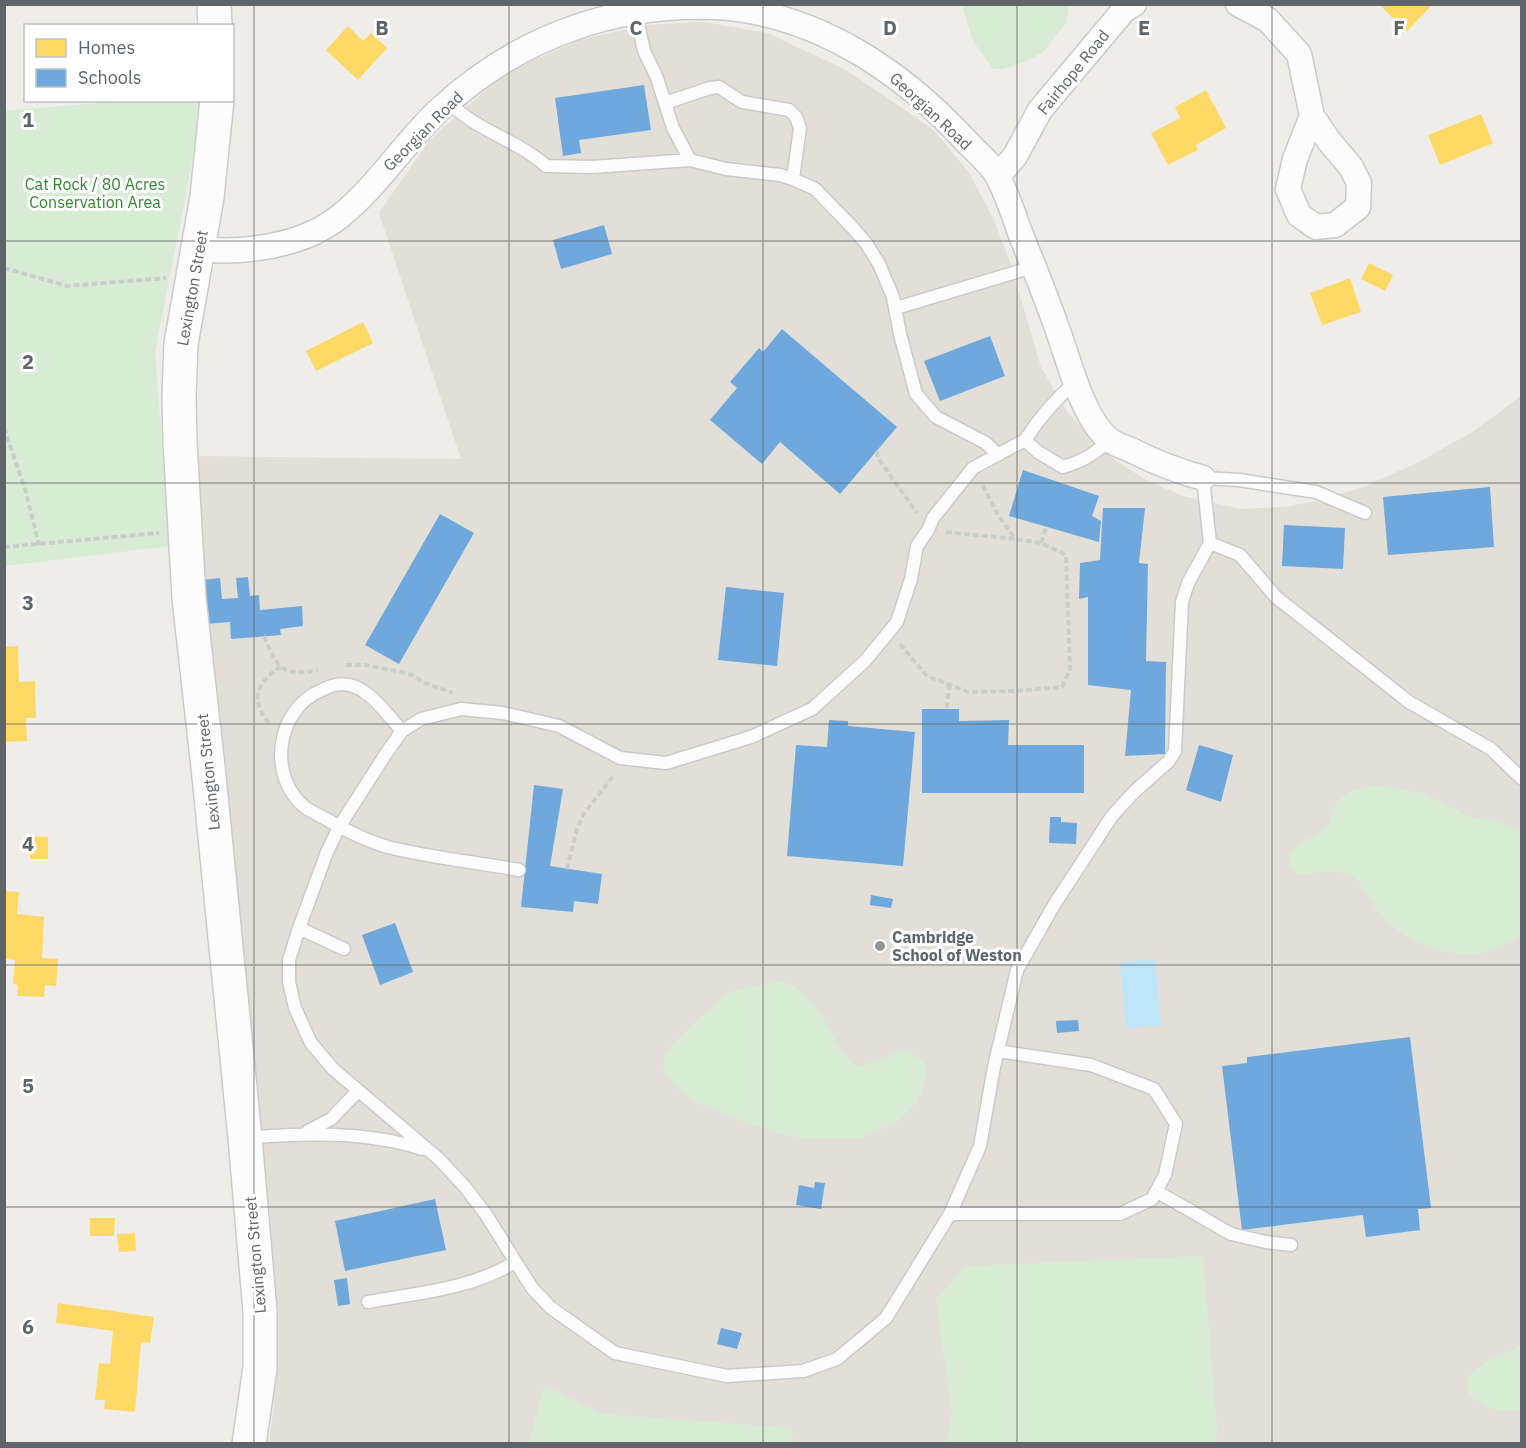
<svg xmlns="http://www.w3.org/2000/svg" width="1526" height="1448" viewBox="0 0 1526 1448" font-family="'IBM Plex Sans',sans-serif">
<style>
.education{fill:#e2dfd9}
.green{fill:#d8ebd4}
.water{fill:#bfe5f8}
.homes{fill:#ffd966}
.schools{fill:#6fa8dc}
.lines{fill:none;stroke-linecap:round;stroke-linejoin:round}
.lane-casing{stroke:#cacaca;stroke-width:15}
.street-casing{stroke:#cacaca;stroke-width:27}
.secondary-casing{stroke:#cbcbcb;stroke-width:36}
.path{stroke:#cbcfcb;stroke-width:4;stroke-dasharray:6 3;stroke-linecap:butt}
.lane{stroke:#fdfcfc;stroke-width:12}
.street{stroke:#fdfcfc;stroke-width:24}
.secondary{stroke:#fdfcfc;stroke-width:33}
.grid{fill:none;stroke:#5e6468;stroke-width:1.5;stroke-opacity:0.55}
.poi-dot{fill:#919495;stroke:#fff;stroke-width:2}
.labels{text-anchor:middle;stroke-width:6;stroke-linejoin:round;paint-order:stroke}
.street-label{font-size:16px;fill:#5e6468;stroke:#fff}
.park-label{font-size:16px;fill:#328630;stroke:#fff}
.poi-label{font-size:16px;font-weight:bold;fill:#5e6468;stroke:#fff;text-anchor:start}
.grid-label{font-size:20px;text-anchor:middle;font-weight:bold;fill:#5e6468;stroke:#fff;stroke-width:6;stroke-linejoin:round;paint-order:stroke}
</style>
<rect width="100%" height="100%" fill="#efede9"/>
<path class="education" d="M704,22L767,33L846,70L934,130L970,174L993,218L1010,262L1041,367L1067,411L1089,436L1115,460L1146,480L1183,496L1241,509L1284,507L1317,501L1363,487L1421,461L1474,431L1521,396V1443H269L274,1404L276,1344L206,624L196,456L461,459L379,213L428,142L503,74L579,40L645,25Z"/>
<path class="green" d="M962,5V4L1069,5L1066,23L1043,52L1025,62L1003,69H993L973,41Z
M122,101H204L155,352L170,546L5,566L4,111Z
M1379,786L1423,793L1470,817L1497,821L1521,831V936C1507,943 1491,953 1475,954C1442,957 1400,938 1380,914C1371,904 1363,883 1353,877C1336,867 1316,873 1299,875C1269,850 1315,840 1327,826C1331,820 1331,814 1334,808C1342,791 1362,787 1379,786Z
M781,981C806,988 821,1014 833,1035C840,1047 845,1058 856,1066C874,1065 888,1053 906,1051L922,1060L926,1068L924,1086L917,1102L898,1121L866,1136L858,1138L804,1139L778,1133L752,1125L694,1101L680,1091L663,1070L665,1055L676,1041L728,992Z
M1203,1256L1217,1428L1216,1443H946L952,1415L936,1299L966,1266Z
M1521,1344V1409C1497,1413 1488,1411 1469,1394L1467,1378C1473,1373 1479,1367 1486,1362C1498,1355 1512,1353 1521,1344Z
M544,1385L603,1414L792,1428L793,1443H529Z"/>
<path class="water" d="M1155,959L1161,1025L1126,1028L1120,962Z"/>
<path class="homes" d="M1379,4H1433L1406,32Z
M348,26L363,41L371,33L387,48L358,80L326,50Z
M1206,90L1226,128L1196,145L1198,150L1168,165L1151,133L1180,118L1175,107Z
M1481,114L1493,143L1440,165L1428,135Z
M1369,263L1393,275L1385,291L1361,279Z
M1350,278L1361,312L1322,325L1310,293Z
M363,322L373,343L316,371L306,351Z
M18,646L19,682L35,681L36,718H26L27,741L5,742L4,647Z
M30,836L48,837V859H30Z
M4,891L19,892L17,914L44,917L42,958L58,959L56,986L45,985L44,997L17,996L18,985L13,984L15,960L6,959Z
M90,1218H115L114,1236H90Z
M135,1233L136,1251L119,1252L117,1234Z
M58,1303L154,1317L150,1343L141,1342L135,1412L104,1409L105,1400H95L99,1363L110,1364L113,1331L56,1323Z"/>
<path class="schools" d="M644,85L651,130L579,140L581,153L563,156L555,98Z
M604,225L612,254L561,269L553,240Z
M782,329L897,427L840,494L780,442L762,464L710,420L737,388L730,382L759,348L763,352Z
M990,336L1005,376L940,401L924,361Z
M1023,470L1099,496L1092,516L1101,521L1099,542L1009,516Z
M1490,487L1494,547L1388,555L1383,497Z
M1103,508H1145L1139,563L1148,564L1146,661L1166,662L1165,754L1125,756L1131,690L1088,685V597L1079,599L1080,563L1100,560Z
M440,514L474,533L399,664L365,645Z
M1284,525L1345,528L1343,569L1282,566Z
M248,577L250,596L259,595L260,610L302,606L303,626L280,629L281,635L231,639L230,622L206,624L202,580L220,578L222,599L238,598L236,578Z
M726,587L784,593L777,666L718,660Z
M922,709H959V721L1009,720L1008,745H1084V793H922Z
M829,720L848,721V726L915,732L903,866L787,856L796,745L827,747Z
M1199,745L1233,755L1221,802L1186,790Z
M534,785L563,789L550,866L602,874L598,904L574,901L573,912L521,907Z
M1050,817H1061V822L1077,823L1076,844L1049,843Z
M871,895L893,899L891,908L870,905Z
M395,923L413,972L380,985L362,935Z
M1078,1020L1079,1031L1057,1033L1056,1021Z
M1410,1037L1431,1208L1418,1209L1420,1230L1366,1237L1363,1215L1242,1230L1222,1066L1247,1063V1057Z
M815,1182L825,1183L821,1209L796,1205L799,1185L814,1188Z
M435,1199L446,1250L345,1271L335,1221Z
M347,1278L350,1304L338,1306L334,1280Z
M721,1328L742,1333L737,1349L717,1344Z"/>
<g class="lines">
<defs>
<path id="lane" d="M635,10L644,51L657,78L673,128L690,160
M449,102C476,131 516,139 546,166L592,167L690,160L726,169L780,175L793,179L815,189L852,227L866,243L879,264L893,297L900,334L916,394L936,417L986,443L998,455
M665,103L710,88L719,87L742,102L789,110L796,117L800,128L793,179
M896,308L1033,267
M1025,440C1040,417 1055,399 1076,382
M1210,543L1240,555L1276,597L1409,702L1491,749L1522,779
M402,731C389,717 374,695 356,687C344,682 334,684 322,690C275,709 267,778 306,808C312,812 319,815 326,819C345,830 367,841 388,847C431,858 476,862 519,870
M299,928L327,852L339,827L387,752L402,731L421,719L461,709L503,713L559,726L620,758L666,763L751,737L812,709L865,661L897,622L911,579L917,546L928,530L933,518L973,468L1025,440L1038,452L1063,467C1081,462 1096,454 1109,440
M344,949L299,928L289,960V982L295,1008L311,1043L333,1069L439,1159L465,1187L485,1213L532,1288L551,1308L615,1353L727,1376L803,1371L837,1359L886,1318L950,1214L980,1146L994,1067L1017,970L1054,905L1112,816L1134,792L1169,761L1175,751L1182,602L1188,583L1210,543L1203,478L1239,480L1316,492L1365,513
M308,1131L331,1119L358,1091
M246,1138C303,1133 367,1131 422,1149
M1156,1191L1231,1234L1266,1242L1291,1245
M950,1214H1120L1152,1199L1165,1175L1176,1124L1154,1089L1091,1065L998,1051
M368,1302C417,1293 472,1289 515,1262"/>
<path id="street" d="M1238,4L1268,20L1299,54L1312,116L1329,141L1351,167L1359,183L1358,207L1335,225L1316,227L1299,215L1288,189L1295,159L1312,116
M998,176L1015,156L1040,110L1124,10L1134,4
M199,249C243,254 303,246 339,217C377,187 404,143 439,110C520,35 620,0 731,8C823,19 902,72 964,139C975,151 992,164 999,179C1008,197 1014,216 1021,235C1034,268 1048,301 1059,334C1070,364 1084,422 1111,441C1118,446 1128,448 1135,452C1159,464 1178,471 1203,478"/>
<path id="secondary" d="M214,4L215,26
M217,100L207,197L181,344L179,396L180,442L189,598L209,776L245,1138L260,1311V1368L249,1444"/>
</defs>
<use href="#lane" class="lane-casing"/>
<use href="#street" class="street-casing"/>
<use href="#secondary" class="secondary-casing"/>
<path class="path" d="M4,268L67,286L166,278
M4,428L26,492L39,545
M877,451L878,458L917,513
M946,532L1015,539L998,515L982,484
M1041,543L1046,527
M4,547L159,533
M264,636C277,668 282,677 318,670
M900,644L927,676L968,692L1013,691L1062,687L1070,669L1066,555L1041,543L1015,539
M346,665H366L401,672L412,675L425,683L453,693
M947,708L949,685
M269,723C249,699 257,683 280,667
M567,869L577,829L583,815L614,775"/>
<use href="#lane" class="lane"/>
<use href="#street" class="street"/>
<use href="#secondary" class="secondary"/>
</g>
<path class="grid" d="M254,4V1444M509,4V1444M763,4V1444M1017,4V1444M1272,4V1444M4,241H1522M4,483H1522M4,724H1522M4,965H1522M4,1207H1522"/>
<circle class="poi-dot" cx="880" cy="946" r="6"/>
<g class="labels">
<g class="street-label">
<text transform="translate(1073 72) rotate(-51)" y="6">Fairhope Road</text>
<text transform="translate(931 111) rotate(43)" y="6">Georgian Road</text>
<text transform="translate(423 131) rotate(-45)" y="6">Georgian Road</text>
<text transform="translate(192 288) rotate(-80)" y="6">Lexington Street</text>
<text transform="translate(208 772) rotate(-96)" y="6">Lexington Street</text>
<text transform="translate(255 1255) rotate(-95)" y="6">Lexington Street</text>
</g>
<g class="park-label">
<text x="95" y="190">Cat Rock / 80 Acres<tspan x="95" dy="18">Conservation Area</tspan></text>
</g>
<g class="poi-label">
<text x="892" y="943">Cambridge<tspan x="892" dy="18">School of Weston</tspan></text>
</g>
</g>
<g class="grid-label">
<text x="382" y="35">B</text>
<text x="636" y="35">C</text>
<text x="890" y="35">D</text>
<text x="1144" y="35">E</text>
<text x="1399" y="35">F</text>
<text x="28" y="127">1</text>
<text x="28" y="369">2</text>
<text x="28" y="610">3</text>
<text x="28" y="851">4</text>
<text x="28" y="1093">5</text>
<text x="28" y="1334">6</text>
</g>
<rect width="1526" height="1448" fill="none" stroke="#5e6468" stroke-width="12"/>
<rect x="24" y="24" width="210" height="78" fill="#ffffff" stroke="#bfc1c3" stroke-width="1.5"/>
<rect x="36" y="39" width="30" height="18" fill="#ffd966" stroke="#bfc1c3" stroke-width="1.5"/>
<text x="78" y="54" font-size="18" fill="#5e6468">Homes</text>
<rect x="36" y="69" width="30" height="18" fill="#6fa8dc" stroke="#bfc1c3" stroke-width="1.5"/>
<text x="78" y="84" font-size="18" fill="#5e6468">Schools</text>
</svg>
